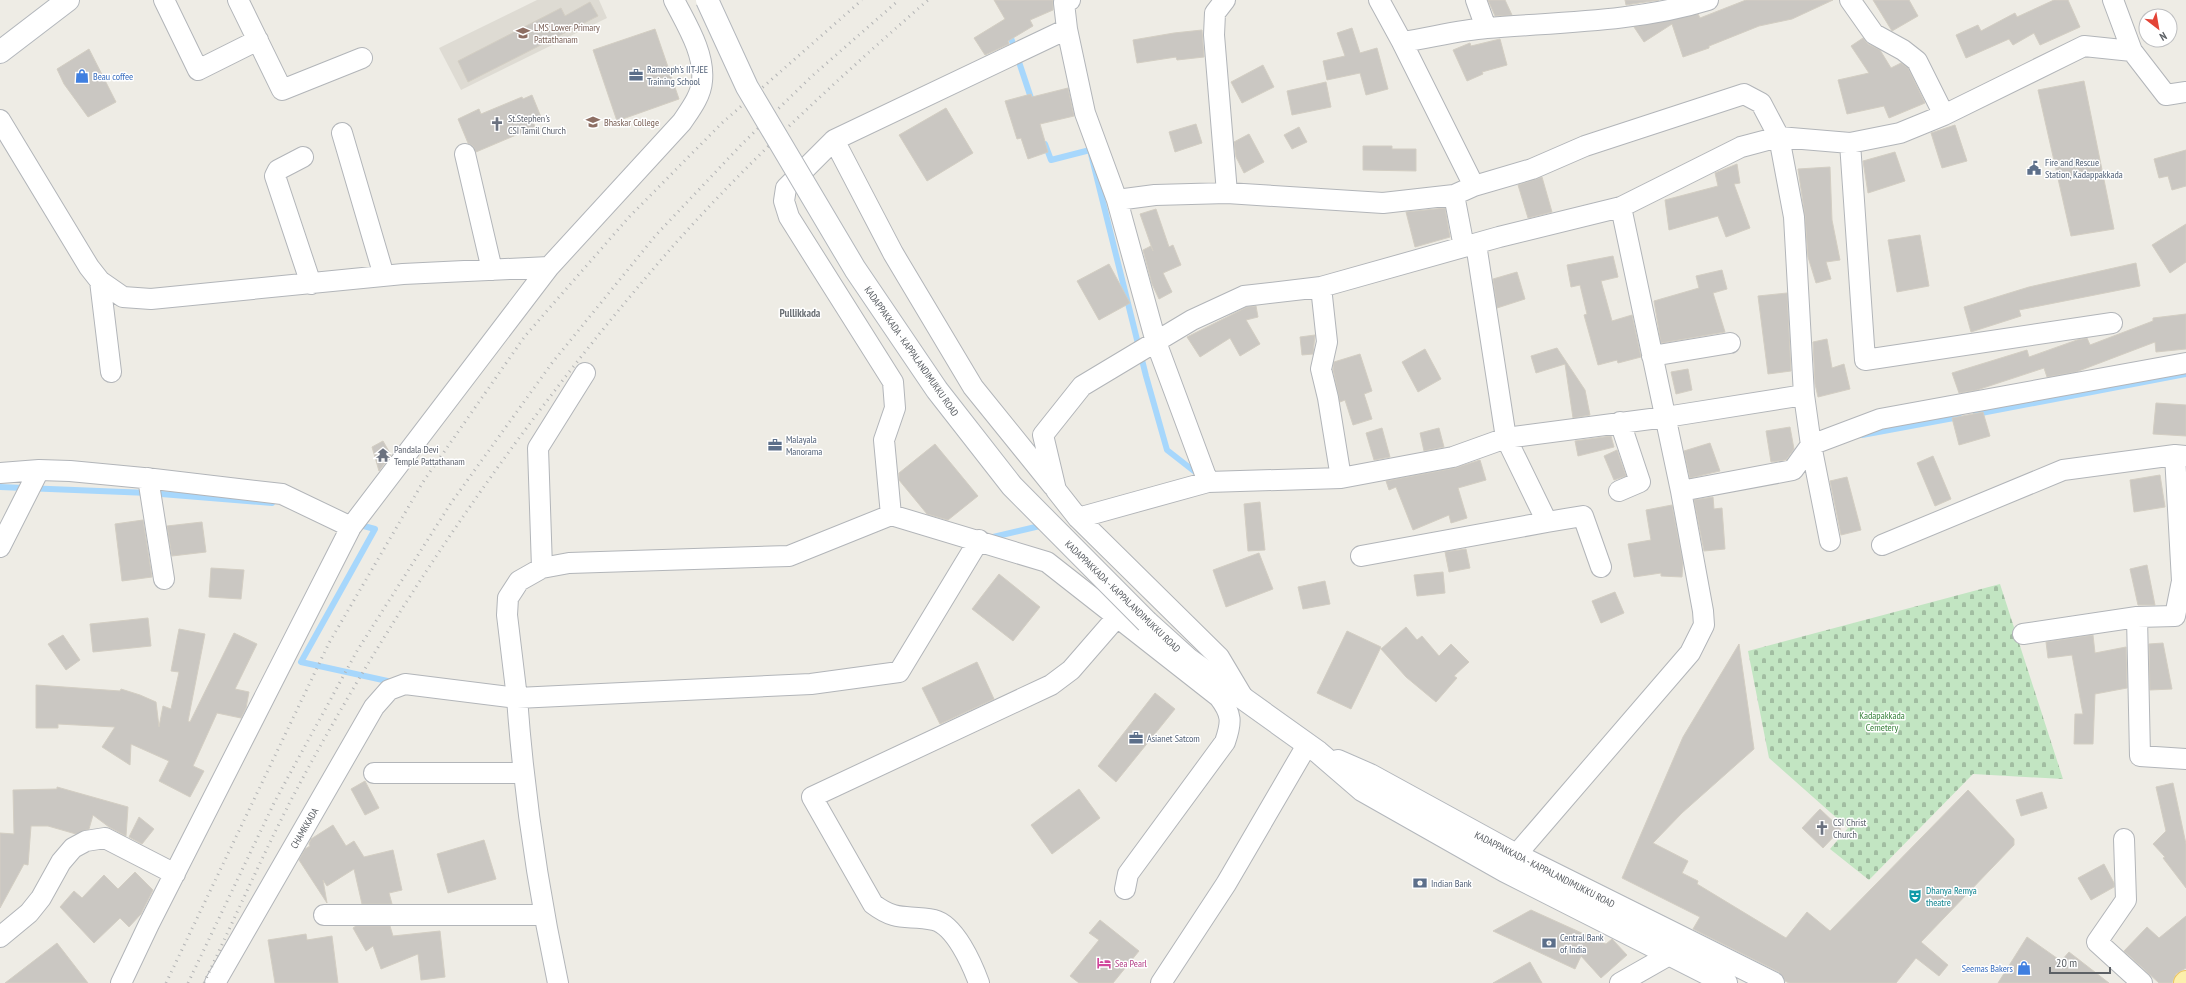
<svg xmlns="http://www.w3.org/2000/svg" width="2186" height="983" viewBox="0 0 2186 983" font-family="'PT Sans Narrow',sans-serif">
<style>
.education{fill:#dedbd3}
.cemetery{fill:url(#cemetery-stones)}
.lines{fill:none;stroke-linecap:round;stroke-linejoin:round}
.stream{stroke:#a7d7fc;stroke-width:6}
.building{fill:#cac7c2;stroke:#d3cec3}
.street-casing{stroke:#b2b5b9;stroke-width:22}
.secondary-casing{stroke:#b3b7bc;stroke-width:24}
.primary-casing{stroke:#edc45f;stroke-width:24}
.street{stroke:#fff;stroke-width:20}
.secondary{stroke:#fff;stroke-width:22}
.primary{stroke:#fcefac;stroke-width:22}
.rail{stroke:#b3b4b5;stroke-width:3;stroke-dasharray:1 5;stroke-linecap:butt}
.secondary-bridge-casing{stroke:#b3b7bc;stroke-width:24;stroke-linecap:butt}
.secondary-bridge{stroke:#fff;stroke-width:22}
.labels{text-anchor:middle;stroke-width:3;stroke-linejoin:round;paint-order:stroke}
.education-label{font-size:10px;fill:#785e54;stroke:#fff;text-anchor:start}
.service-label{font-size:10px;fill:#4e5e75;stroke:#fff;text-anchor:start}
.shop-label{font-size:10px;fill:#366cbe;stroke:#fff;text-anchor:start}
.worship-label{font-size:10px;fill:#5b616d;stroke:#fff;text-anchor:start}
.street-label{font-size:10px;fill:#5c6065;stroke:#fff}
.park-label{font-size:10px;fill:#37813a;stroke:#fff}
.culture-label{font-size:10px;fill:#0d838f;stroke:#fff;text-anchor:start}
.hotel-label{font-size:10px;fill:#b23c85;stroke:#fff;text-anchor:start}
.neighbourhood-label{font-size:11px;font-weight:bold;fill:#6d7277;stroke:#fff}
</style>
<defs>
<pattern id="cemetery-stones" width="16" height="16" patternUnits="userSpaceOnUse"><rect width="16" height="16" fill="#c2e5c2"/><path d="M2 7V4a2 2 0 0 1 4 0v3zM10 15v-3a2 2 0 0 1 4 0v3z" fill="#a1bda1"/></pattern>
</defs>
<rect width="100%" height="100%" fill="#eeece5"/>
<path class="education" d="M537,0H599L607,18L461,90L439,48Z"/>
<path class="cemetery" d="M2000,584L2063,779L1973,774L1869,880L1830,849L1848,828L1769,758L1748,651Z"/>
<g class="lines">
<path class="stream" d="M1009,32L1032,101
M1045,144L1051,160L1090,150L1146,376L1167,450L1199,475
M1976,414L2186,374
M1862,435L1959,417
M0,487L149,493L272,503
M356,524L375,529L301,662L392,682
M989,538L1044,525"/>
</g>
<path class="building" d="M994,0H1053V10L1030,20L1033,26L1008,41L1009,44L985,55L974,38L1005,19Z
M1488,0H1505L1512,15L1495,16Z
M1625,0H1659L1626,5Z
M1746,0H1833L1792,19L1759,26L1709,46V48L1683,57L1672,24L1644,42L1634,27L1698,14L1700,18Z
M1873,0H1909L1918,16L1892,31Z
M2054,0H2068L2080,27L2040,45L2034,33L2013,45L2009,39L1966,58L1956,35L1978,25L1981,31L2015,13L2017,17Z
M590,2L598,16L468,82L458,61L561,8L565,16Z
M1352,28L1360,53L1377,48L1388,89L1366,95L1360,73L1327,80L1323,61L1345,56L1337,33Z
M655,29L679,99L617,121L593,50Z
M1202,30L1204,57L1177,60L1176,57L1137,63L1133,40L1174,33Z
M1863,38L1868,44L1880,50L1891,68L1901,63L1908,68L1925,103L1889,118L1884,106L1847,114L1838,80L1869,73L1851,46Z
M1500,39L1507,65L1482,72L1483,74L1467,81L1453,50L1470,43L1471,46Z
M89,49L116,102L88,117L64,84L57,69Z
M1263,65L1274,87L1242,103L1231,82Z
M2084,81L2114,229L2071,236L2038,90Z
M1326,82L1331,107L1292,115L1287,91Z
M1068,88L1074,116L1040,124L1048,152L1028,159L1021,138L1017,139L1005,101L1031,94L1032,97Z
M532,95L541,117L533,121L535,127L476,152L473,146L468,143L458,119L479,109L481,114L522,97L523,99Z
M946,108L973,153L927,181L899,135Z
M1196,124L1202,143L1175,152L1169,132Z
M1955,125L1967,161L1942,168L1931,133Z
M1299,127L1307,142L1292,149L1284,135Z
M1249,134L1264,162L1244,173L1236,157L1234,142Z
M1363,146H1392V149H1416V171L1363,170Z
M2186,150V186L2172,190L2168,176L2159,178L2154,159Z
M1895,152L1905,181L1868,193L1863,161Z
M1737,164L1740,183L1734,184L1750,228L1726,237L1718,216L1669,230L1665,200L1718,186L1715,173Z
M1830,167L1832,220L1840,260L1826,262L1831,279L1816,283L1808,257L1805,216L1798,169Z
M1542,177L1552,212L1528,218L1518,185Z
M1445,208L1450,237L1415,247L1406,212Z
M1156,209L1169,247L1173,245L1181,265L1163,273L1172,292L1159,299L1152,284L1143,250L1151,246L1153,251L1140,214Z
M2186,224V262L2170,273L2152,245Z
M1920,235L1929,286L1897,292L1888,240Z
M1613,256L1618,277L1601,281L1612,321L1632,315L1641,357L1618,363L1617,360L1598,365L1584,315L1587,314L1580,285L1571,287L1567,265Z
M2136,263L2140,286L2019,310L2021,316L1971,332L1964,307L2029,287Z
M1109,264L1130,303L1099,320L1077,281Z
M1722,270L1727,289L1713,293L1725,332L1661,343L1654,301L1699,288L1696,276Z
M1517,272L1525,299L1497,308L1493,279Z
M1787,293L1791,371L1768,374L1758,296Z
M1256,306L1258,317L1246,320L1260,344L1240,356L1230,338L1200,357L1187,337L1247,307Z
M2186,314V349L2156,352L2155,342L2076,372L2047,377L2044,368L1977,390L1959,393L1952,373L2027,350L2029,357L2077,340L2087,338L2090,345L2153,321V318Z
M1315,335L1313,354L1302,355L1300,337Z
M1827,339L1832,368L1844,364L1850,389L1818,397L1815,384L1813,342Z
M1557,348L1585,390L1590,415L1573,418L1565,364L1536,373L1531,356Z
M1425,349L1441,379L1418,392L1402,362Z
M1360,354L1372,391L1364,394L1372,419L1353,425L1345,400L1340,402L1333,369L1334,362Z
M1688,369L1692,390L1676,394L1671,372Z
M2156,403L2186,405V436L2153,434Z
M1983,412L1990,436L1959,445L1952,418Z
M1790,427L1794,449L1786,460L1771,462L1766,431Z
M1382,428L1390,457L1374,460L1366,433Z
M1439,428L1444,447L1424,451L1420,433Z
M1611,436L1614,447L1578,456L1575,441Z
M383,441L391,455L379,471L372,447Z
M1710,443L1720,471L1690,478L1684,451Z
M935,444L978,496L948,520L927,514L899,480V473Z
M1617,450L1626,476L1614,480L1604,456Z
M1933,456L1951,499L1935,506L1917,463Z
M1480,460L1486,480L1458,488L1467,518L1451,523L1449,515L1413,530L1396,487L1389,490L1386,481L1455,468Z
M2160,475L2165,507L2134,512L2130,480Z
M1847,477L1861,530L1841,535L1830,481Z
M1713,497L1714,509L1722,508L1725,549L1704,551L1694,500Z
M1260,502L1265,550L1248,551L1244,504Z
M1672,505L1683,563L1682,577L1661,576V573L1634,577L1628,544L1651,540L1646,510Z
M143,520L152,577L122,581L115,524Z
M202,522L206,552L172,556L167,526Z
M1466,549L1470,568L1449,572L1445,552Z
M1259,553L1273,589L1226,607L1213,570Z
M2147,565L2155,605H2138L2130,569Z
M211,568L244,570L241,599L209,597Z
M1443,572L1445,593L1417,596L1414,575Z
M999,574L1040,607L1013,641L972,609Z
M1325,581L1330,604L1303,609L1298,587Z
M1615,592L1624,613L1601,623L1592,601Z
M148,618L151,646L93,652L90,624Z
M1406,627L1417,640L1422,636L1439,656L1451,644L1469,662L1454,676L1457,678L1436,702L1406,677L1381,649Z
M179,629L205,634L188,721L190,722L234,633L257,644L235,689L249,692L246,708L241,718L217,713L193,766L204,771L190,797L159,781L169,761L131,744L130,765L102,747L115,727L58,724V728H36V685L120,691L121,689L140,695L156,702L159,727L163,706L171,709L179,672L171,671Z
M1347,631L1381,647L1351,709L1317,693Z
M63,635L80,660L66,670L48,644Z
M2093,635L2095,653L2126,647L2127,688L2095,694L2093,744H2074L2075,714H2083L2072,655L2048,658L2046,642Z
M2163,643L2172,689L2150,690L2149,644Z
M1739,644L1754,749L1682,813L1653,843L1688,861L1682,873L1698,881L1697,884L1786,938L1807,912L1830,931L1968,790L2014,839V845L1921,942L1948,965L1939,976L1916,958L1896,983H1789L1785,981L1779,972L1693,929L1700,917L1622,878L1683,737Z
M977,662L994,699L940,724L922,688Z
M1155,693L1175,709L1116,782L1098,766Z
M365,781L379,808L365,815L351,789Z
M2173,783L2186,844V888L2163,858L2165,857L2153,844L2166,831L2156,787Z
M57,787L128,807L126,836L109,827L93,815L89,829L76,834L48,826H31L28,865L24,864L0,908V833L14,834L13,790L57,789Z
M1079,789L1100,818L1052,854L1031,825Z
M2042,792L2047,808L2021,816L2016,800Z
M1820,809L1841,829L1823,848L1802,828Z
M139,817L154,829L142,844L129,837Z
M333,825L346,846L354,841L364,857L393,850L402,890L389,893L392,904H362L354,869L327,886L323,880L327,903L299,860L305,849L310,846L309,844L311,839Z
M484,840L496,879L448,893L437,854Z
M2104,864L2114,883V887L2091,900L2078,878Z
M135,872L153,890L141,914L129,927L120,918L94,943L60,907L74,891L82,898L104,875L118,889Z
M1531,910L1606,944L1612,939L1627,955L1601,978L1581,956L1575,969L1493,931Z
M2186,916V968L2176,974L2172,983H2159L2124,951L2147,927L2159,938Z
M1100,920L1139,951L1113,983H1079L1070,976L1099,940L1089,933Z
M356,926H390L393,936L440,931L445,977L421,980L418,954L381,969L373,946L366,951L353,928Z
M306,934L307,940L332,936L338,983H275L268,940Z
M2027,937L2061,961L2069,952L2109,983H1998Z
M57,943L88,983H5Z
M1530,962L1542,983H1493Z"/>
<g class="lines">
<defs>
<path id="street" d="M164,0L198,70L258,40
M238,0L282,90L362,58
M1379,0L1402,42C1430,38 1459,30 1487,28C1560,22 1637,22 1708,0
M1476,0L1486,28
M1850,0L1874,34L1903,50L1917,61L1944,115
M2113,0L2132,51
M1067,29L1064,3L1070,0
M1402,42L1474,186
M0,120L89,267L100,281L123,297L151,299L403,274L549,267
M342,133L384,276
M834,140L1067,29L1085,113L1117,200
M1850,143L1865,360L2112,323
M465,154L492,270
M303,157L278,170L275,176L311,284
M1454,195L1464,247
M100,281L111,372
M1321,287L1327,342L1321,369L1328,398L1341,478
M1652,356L1730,343
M1804,395L1811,445L1880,419L2186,363
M1811,445L1830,541
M2175,455L2182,581
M0,473L39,470L70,471L154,479L282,494L351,527
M148,478L164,579
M1208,482L1156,342L1117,200L1155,195L1227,193L1214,35L1215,13L1225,0
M1619,491L1640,482L1620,422
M1681,491L1793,470L1811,445
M891,515L884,440L895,408L893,382L789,217L784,201L786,188L834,140L893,253L973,387L1053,486
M1078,518L1208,482L1341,478L1453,457L1506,438L1666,417L1804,395L1794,217L1779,137L1761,103L1744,94L1585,146L1532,169L1474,186L1454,195L1383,203L1227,193
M1547,522L1583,516L1601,567
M1882,545L2063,470L2175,455L2186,456
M0,547L39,470
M1361,556L1547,522L1506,438L1476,244
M542,568L538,448L585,373
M2186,581H2182L2175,616L2137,617L2140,756L2186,759
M2023,634L2137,617
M1244,699L1219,657L1078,518L1056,490L1043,435L1082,386L1192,320L1244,296L1321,287L1499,237L1621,207L1741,147L1779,137L1850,143L1900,133L1944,115L2084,46L2132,51L2166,95L2186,92
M374,773H523
M2124,839L2126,900L2097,942L2142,983
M1516,855L1690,653L1704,625L1703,611L1681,491L1621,207
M324,915H543
M0,937L29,913L41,898L61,862L73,848L86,841L105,838L175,874
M121,983L149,924L351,527L549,267L682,122C690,110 701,96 702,81C705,53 686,24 674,0
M215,983L374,707L389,690L405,684L517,698L507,615L508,598L519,581L542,568L569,563L789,556L891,515L1047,562L1219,697C1232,714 1232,722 1225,742L1128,874L1125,889
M558,983C538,889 524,794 517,698L811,684L899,672L979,540
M979,983C972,964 955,925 934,920C907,914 898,923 873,904L812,797L1051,685L1071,670L1117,617
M1161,983L1226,884L1307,745
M1620,983L1671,954"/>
<path id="secondary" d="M0,52L68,0
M1147,622L1188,659L1318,752L1362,790L1505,871L1726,983
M1338,761L1370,775L1516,855L1773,983"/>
<path id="primary" d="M2185,983L2186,982"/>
</defs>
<use href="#street" class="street-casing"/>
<use href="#secondary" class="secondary-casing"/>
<use href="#primary" class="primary-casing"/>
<use href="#street" class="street"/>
<use href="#secondary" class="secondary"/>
<use href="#primary" class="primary"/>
<path class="rail" d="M166,983L329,643L423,482L525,336L630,216L722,123L862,0
M188,983L275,801L357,651L451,503L552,363L656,235L742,144L812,76L899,0
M204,983C232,924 259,863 289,804C392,607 528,412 674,245C752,157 840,77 928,0"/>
<defs>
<path id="secondary-bridge" d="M707,0L747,87L855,269L937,390L1012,486L1147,622"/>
</defs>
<use href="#secondary-bridge" class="secondary-bridge-casing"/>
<use href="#secondary-bridge" class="secondary-bridge"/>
</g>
<defs>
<symbol id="school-bare" viewBox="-9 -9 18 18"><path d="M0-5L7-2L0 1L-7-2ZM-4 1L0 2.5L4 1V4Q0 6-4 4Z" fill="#8d6e63" stroke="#fff" stroke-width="2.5" paint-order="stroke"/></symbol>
<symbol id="office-bare" viewBox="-9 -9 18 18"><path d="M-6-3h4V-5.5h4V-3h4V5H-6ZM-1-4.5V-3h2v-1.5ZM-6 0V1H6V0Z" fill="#5c6f8a" stroke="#fff" stroke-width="2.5" paint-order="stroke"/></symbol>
<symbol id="shop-bare" viewBox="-9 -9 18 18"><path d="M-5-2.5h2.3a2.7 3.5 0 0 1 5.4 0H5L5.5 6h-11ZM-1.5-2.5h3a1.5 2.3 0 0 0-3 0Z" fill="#3f7fe0" stroke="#fff" stroke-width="2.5" paint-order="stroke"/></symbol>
<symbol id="university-bare" viewBox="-9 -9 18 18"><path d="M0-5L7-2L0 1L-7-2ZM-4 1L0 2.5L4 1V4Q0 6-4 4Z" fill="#8d6e63" stroke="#fff" stroke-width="2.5" paint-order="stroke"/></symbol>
<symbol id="church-bare" viewBox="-9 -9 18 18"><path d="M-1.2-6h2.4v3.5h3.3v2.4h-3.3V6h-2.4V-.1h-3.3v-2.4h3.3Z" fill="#6b7280" stroke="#fff" stroke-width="2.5" paint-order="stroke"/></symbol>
<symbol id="civic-bare" viewBox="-9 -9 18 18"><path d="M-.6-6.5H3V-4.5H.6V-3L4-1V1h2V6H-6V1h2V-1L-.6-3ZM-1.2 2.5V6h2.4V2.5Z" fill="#5c6f8a" stroke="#fff" stroke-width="2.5" paint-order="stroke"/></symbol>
<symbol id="temple-bare" viewBox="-9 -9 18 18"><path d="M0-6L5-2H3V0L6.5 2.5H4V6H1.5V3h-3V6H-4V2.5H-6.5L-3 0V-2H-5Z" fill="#6b7280" stroke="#fff" stroke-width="2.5" paint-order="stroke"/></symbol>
<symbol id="bank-bare" viewBox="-9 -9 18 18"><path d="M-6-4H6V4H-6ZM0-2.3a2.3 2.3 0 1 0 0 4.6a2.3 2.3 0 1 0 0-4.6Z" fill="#5c6f8a" stroke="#fff" stroke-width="2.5" paint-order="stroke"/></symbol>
<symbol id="theatre-bare" viewBox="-9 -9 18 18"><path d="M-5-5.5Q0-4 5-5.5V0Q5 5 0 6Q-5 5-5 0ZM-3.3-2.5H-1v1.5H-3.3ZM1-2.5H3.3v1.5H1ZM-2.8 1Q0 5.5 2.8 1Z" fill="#0f9aa8" stroke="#fff" stroke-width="2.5" paint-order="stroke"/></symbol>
<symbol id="hotel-bare" viewBox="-9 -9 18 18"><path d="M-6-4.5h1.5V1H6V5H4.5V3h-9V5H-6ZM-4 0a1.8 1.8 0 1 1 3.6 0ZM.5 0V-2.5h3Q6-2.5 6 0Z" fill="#d1479c" stroke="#fff" stroke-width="2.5" paint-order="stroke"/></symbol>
</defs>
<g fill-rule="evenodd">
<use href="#school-bare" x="513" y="23" width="20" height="20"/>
<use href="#office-bare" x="626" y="65" width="20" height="20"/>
<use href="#shop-bare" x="72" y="66" width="20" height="20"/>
<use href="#university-bare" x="583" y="112" width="20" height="20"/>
<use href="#church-bare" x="487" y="114" width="20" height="20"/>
<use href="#civic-bare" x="2024" y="158" width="20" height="20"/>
<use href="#office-bare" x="765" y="435" width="20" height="20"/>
<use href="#temple-bare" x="373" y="445" width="20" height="20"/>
<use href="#office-bare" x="1126" y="728" width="20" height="20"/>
<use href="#church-bare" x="1812" y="818" width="20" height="20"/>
<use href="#bank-bare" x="1410" y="873" width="20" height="20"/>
<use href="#theatre-bare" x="1905" y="886" width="20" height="20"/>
<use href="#bank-bare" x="1539" y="933" width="20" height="20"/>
<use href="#hotel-bare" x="1094" y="953" width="20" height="20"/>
<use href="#shop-bare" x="2014" y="958" width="20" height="20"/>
</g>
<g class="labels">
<g class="education-label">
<text x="534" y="31">LMS Lower Primary<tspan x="534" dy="12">Pattathanam</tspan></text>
<text x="604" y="126">Bhaskar College</text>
</g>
<g class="service-label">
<text x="647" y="73">Rameeph's IIT-JEE<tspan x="647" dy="12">Training School</tspan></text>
<text x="2045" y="166">Fire and Rescue<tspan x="2045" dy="12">Station, Kadappakkada</tspan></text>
<text x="786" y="443">Malayala<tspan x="786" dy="12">Manorama</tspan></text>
<text x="1147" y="742">Asianet Satcom</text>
<text x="1431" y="887">Indian Bank</text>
<text x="1560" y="941">Central Bank<tspan x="1560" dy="12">of India</tspan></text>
</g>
<g class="shop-label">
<text x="93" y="80">Beau coffee</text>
<text x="2013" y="972" text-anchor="end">Seemas Bakers</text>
</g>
<g class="worship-label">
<text x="508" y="122">St.Stephen's<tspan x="508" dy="12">CSI Tamil Church</tspan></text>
<text x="394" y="453">Pandala Devi<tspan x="394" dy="12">Temple Pattathanam</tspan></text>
<text x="1833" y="826">CSI Christ<tspan x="1833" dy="12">Church</tspan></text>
</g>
<g class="street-label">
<text transform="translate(912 351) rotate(55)" y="4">KADAPPAKKADA - KAPPALANDIMUKKU ROAD</text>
<text transform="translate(1123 596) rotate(44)" y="4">KADAPPAKKADA - KAPPALANDIMUKKU ROAD</text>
<text transform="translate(304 828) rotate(-60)" y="4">CHAMKKADA</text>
<text transform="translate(1545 869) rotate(27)" y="4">KADAPPAKKADA - KAPPALANDIMUKKU ROAD</text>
</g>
<g class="park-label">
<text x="1882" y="719">Kadapakkada<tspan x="1882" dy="12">Cemetery</tspan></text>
</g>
<g class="culture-label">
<text x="1926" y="894">Dhanya Remya<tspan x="1926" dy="12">theatre</tspan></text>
</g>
<g class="hotel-label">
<text x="1115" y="967">Sea Pearl</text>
</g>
<g class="neighbourhood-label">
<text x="800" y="317">Pullikkada</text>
</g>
</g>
<g transform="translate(2158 28) rotate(149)"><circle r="19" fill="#ffffff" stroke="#bebfc1"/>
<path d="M0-3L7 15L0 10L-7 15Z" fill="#e34336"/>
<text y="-6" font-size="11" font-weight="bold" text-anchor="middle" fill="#5c6065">N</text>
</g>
<path d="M2050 967v6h60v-6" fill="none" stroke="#5c6065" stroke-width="2"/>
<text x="2056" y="967" font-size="12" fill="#5c6065" stroke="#ffffff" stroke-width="3" paint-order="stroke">20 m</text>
</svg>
